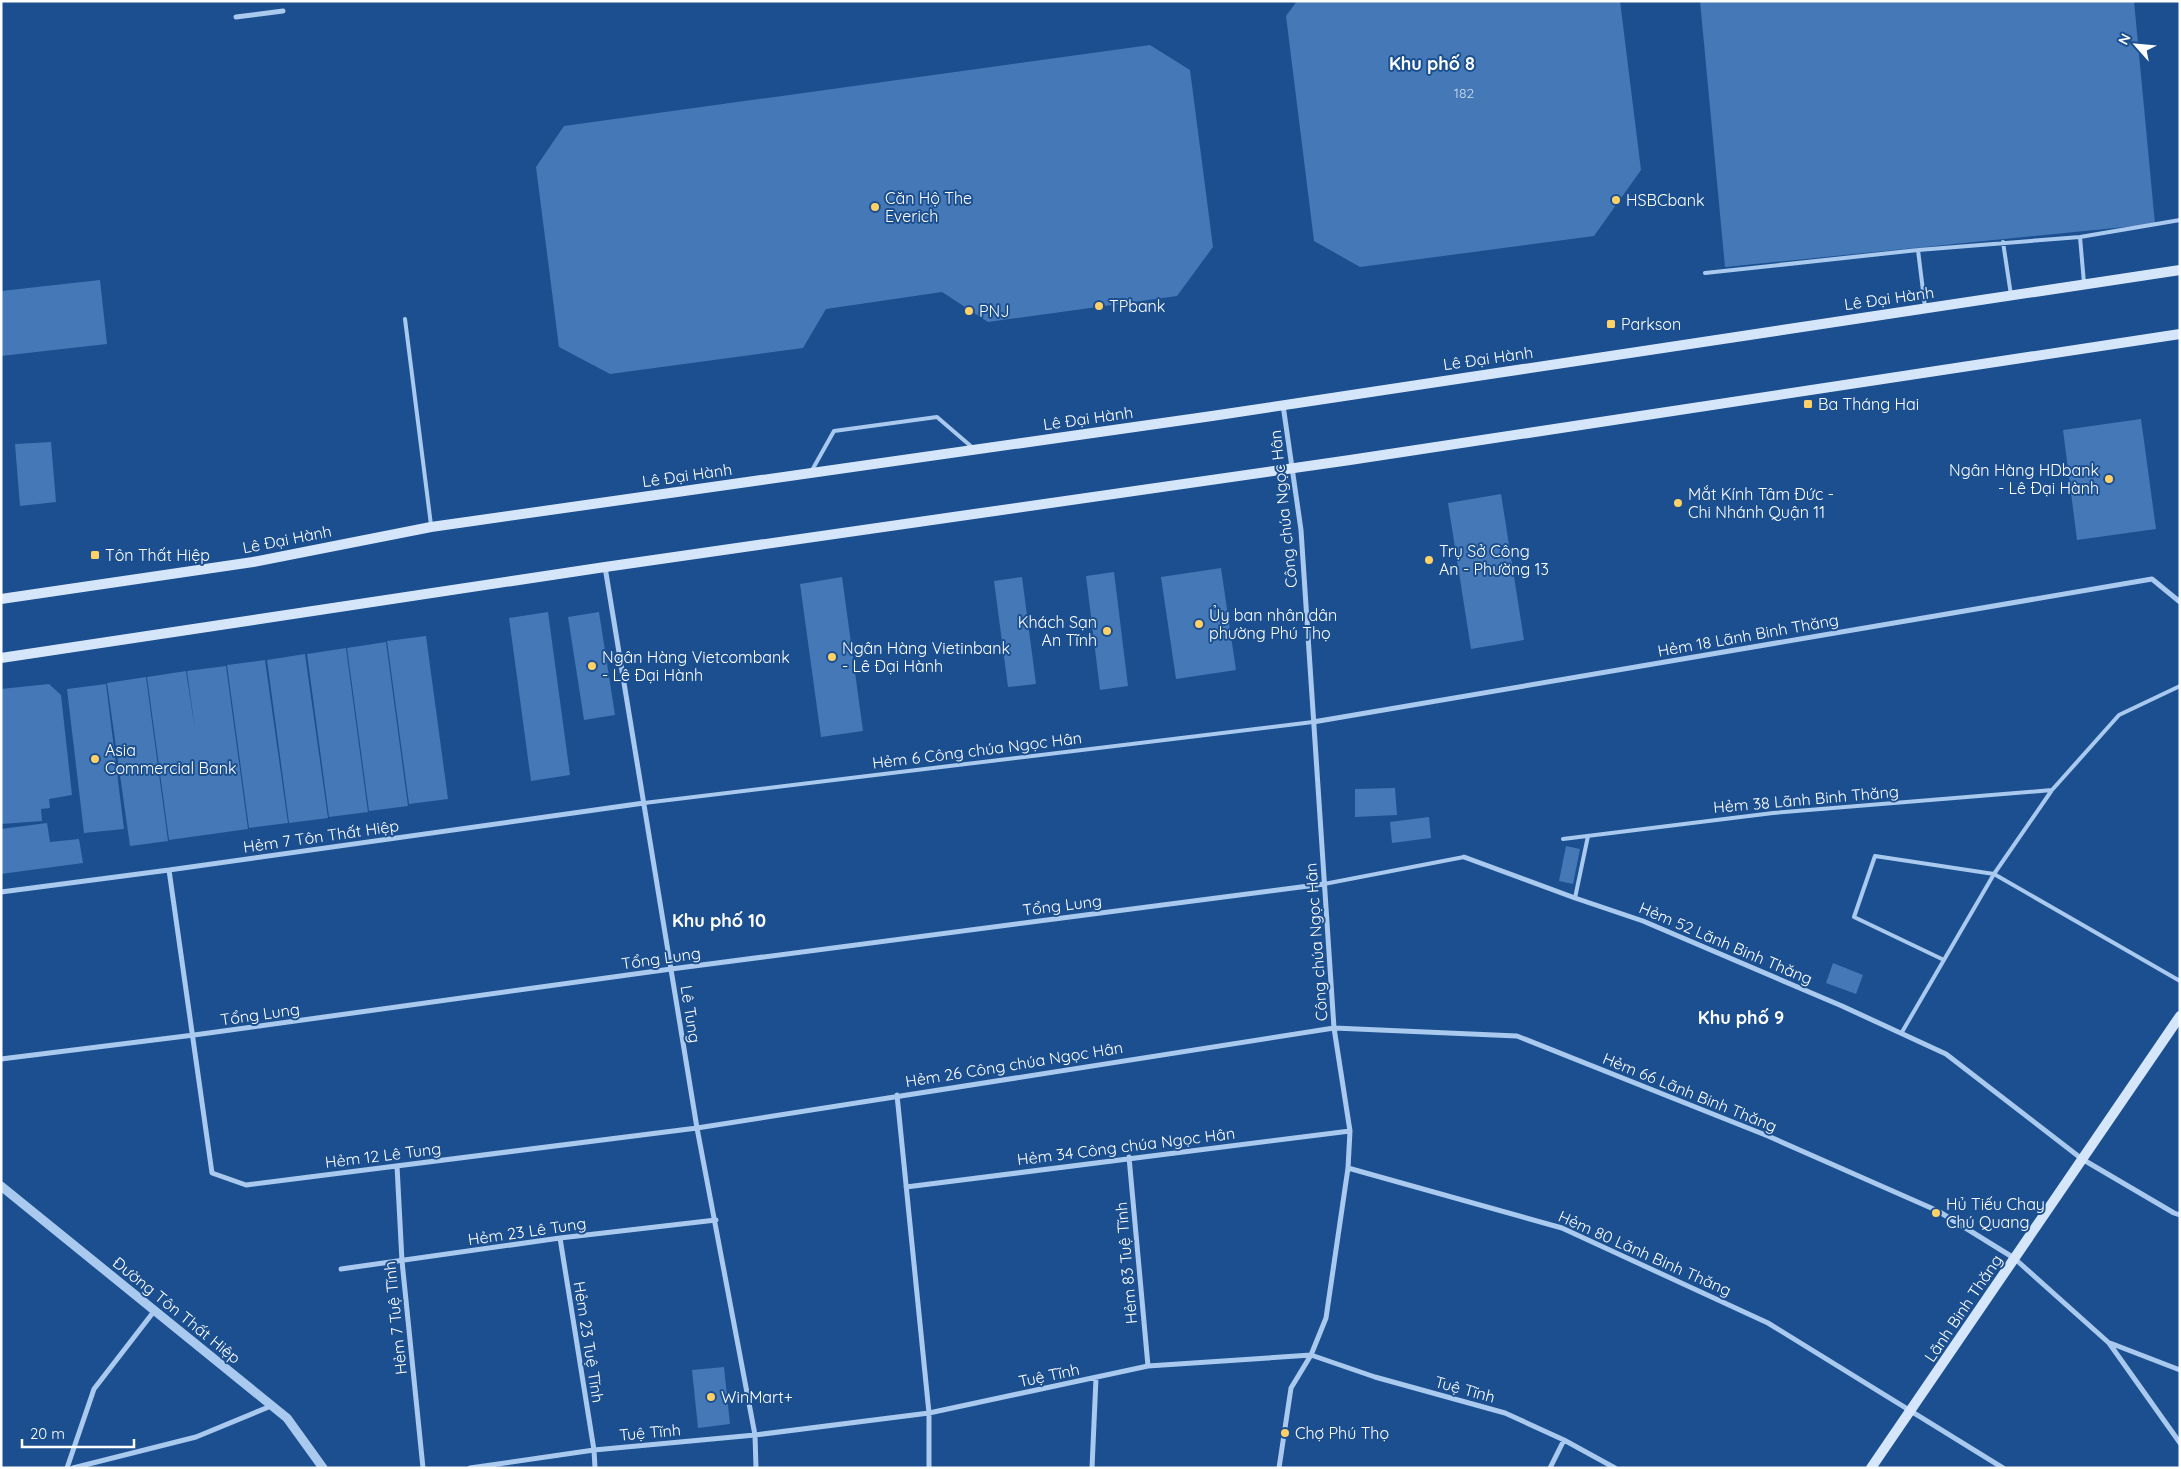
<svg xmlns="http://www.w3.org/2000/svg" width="2181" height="1469" viewBox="0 0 2181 1469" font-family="Quicksand,sans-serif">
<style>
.building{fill:#4478b7}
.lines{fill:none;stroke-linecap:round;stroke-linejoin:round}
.service{stroke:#a9c9ee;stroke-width:4}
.minor{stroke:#a9c9ee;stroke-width:5}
.tertiary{stroke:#a9c9ee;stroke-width:9}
.secondary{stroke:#d6e6fa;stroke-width:10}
.poi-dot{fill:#ffd166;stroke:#1b4f8f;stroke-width:2}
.labels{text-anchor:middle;stroke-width:4;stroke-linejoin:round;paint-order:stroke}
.number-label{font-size:14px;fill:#d0dded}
.poi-label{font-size:16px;fill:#fff;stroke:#1b4f8f;text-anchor:start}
.street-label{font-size:16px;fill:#fff;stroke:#1b4f8f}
.neighbourhood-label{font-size:18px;font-weight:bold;fill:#fff;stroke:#1b4f8f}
</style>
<rect width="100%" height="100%" fill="#1b4f8f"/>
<path class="building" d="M1297,1H1620L1641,170L1594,236L1360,267L1314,241L1286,16Z
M1700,1H2134L2155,224L1725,267Z
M1150,45L1190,70L1213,247L1177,296L988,322L942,292L826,309L803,348L610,374L559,347L536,167L564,126Z
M100,280L107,344L1,356V291Z
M2141,419L2156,529L2077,540L2063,430Z
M51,442L56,502L20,506L15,444Z
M1501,494L1524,640L1471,649L1448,503Z
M1221,568L1236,670L1176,679L1161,577Z
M1114,572L1128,686L1100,690L1086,576Z
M842,577L863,731L821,737L800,584Z
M1022,577L1036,684L1008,687L994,581Z
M548,612L570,775L531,781L509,618Z
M599,612L615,715L584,720L568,617Z
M426,636L448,799L409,804L387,641Z
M386,642L408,806L369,811L347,648Z
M346,648L368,812L329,817L307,654Z
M305,654L328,818L289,823L267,660Z
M265,660L288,823L249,828L227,665Z
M226,666L248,829L169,840L147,677L186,671L195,730L187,671Z
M146,677L168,841L130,846L107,683Z
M49,684L61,695L72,795L49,799L50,808L41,809L42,821L1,824V689Z
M106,684L124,829L84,833L67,689Z
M1395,788L1397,815L1355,817V789Z
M1429,817L1431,838L1392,843L1390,822Z
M47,823L50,842L79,839L83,863L1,874V829Z
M1566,846L1580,849L1573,884L1559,881Z
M1833,963L1863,975L1856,994L1826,983Z
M724,1367L730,1424L698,1428L692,1370Z"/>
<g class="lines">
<path class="service" d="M2080,237L2084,283
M2003,242L2011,295
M1918,250L1925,307
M1705,273L1918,250L2080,237L2180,220
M405,319L431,525
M811,472L834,431L937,417L973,448
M644,803L1313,722
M1563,839L1773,813L2052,790
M1324,884L1464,857
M1575,898L1588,836
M1944,960L1854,917L1875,856L1994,874L2180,981
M1902,1032L1994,874L2052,790L2119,715L2180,686"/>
<path class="minor" d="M236,17L283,11
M605,567L697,1128L755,1435L756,1468
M1313,722L2152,579L2180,602
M1464,857L1575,898L1643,921L1842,1006L1946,1054L2082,1159L2174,1213L2180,1215
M169,870L212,1173L246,1185L697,1128L1334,1028L1517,1036L1768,1136L1938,1211L2014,1258L2109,1343L2180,1443
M1,892L169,870L644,803
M1,1059L194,1035L671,969L1324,884
M897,1095L929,1413V1468
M1129,1157L1148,1366
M397,1166L402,1261L423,1468
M1348,1168L1562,1228L1768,1323L2003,1468
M906,1187L1350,1131
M560,1238L594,1450L595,1468
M341,1269L560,1238L716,1220
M2110,1343L2180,1370
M67,1468L94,1389L155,1310
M73,1468L196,1437L271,1406
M470,1468L594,1450L755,1435L929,1413L1148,1366L1311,1355L1375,1377L1505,1413L1564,1440L1615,1468
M1092,1468L1096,1378
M1279,1468L1291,1388L1311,1355L1326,1318L1348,1168L1350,1131L1334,1028L1301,530L1283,405
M1550,1468L1564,1440"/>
<path class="tertiary" d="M1,1186L287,1418L323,1468"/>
<path class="secondary" d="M1,599L253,562L431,527L1212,416L2180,270
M1,658L605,567L1350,460L2180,334
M1871,1468L2180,1016"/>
</g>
<g class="poi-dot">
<circle cx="1616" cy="200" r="5"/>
<circle cx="875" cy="207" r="5"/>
<circle cx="1099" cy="306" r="5"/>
<circle cx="969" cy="311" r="5"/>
<rect x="1606" y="319" width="10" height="10" rx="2.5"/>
<rect x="1803" y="399" width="10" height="10" rx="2.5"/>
<circle cx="2109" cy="479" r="5"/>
<circle cx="1678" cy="503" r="5"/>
<rect x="90" y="550" width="10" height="10" rx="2.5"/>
<circle cx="1429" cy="560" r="5"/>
<circle cx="1199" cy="624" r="5"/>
<circle cx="1107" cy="631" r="5"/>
<circle cx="832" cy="657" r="5"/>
<circle cx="592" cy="666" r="5"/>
<circle cx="95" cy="759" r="5"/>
<circle cx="1936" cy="1213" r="5"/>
<circle cx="711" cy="1397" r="5"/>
<circle cx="1285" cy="1433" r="5"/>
</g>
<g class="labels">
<g class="number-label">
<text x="1464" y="98">182</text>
</g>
<g class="poi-label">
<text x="885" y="204">Căn Hộ The<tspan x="885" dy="18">Everich</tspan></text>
<text x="1626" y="206">HSBCbank</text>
<text x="1109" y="312">TPbank</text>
<text x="979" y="317">PNJ</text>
<text x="1621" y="330">Parkson</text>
<text x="1818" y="410">Ba Tháng Hai</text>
<text x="2099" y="476" text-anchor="end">Ngân Hàng HDbank<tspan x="2099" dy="18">- Lê Đại Hành</tspan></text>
<text x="1688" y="500">Mắt Kính Tâm Đức -<tspan x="1688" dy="18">Chi Nhánh Quận 11</tspan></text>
<text x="1439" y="557">Trụ Sở Công<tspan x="1439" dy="18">An - Phường 13</tspan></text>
<text x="105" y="561">Tôn Thất Hiệp</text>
<text x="1209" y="621">Ủy ban nhân dân<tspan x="1209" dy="18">phường Phú Thọ</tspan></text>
<text x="1097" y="628" text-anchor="end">Khách Sạn<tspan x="1097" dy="18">An Tĩnh</tspan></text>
<text x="842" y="654">Ngân Hàng Vietinbank<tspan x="842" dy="18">- Lê Đại Hành</tspan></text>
<text x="602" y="663">Ngân Hàng Vietcombank<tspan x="602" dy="18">- Lê Đại Hành</tspan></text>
<text x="105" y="756">Asia<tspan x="105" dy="18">Commercial Bank</tspan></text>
<text x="1946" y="1210">Hủ Tiếu Chay<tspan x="1946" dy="18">Chú Quang</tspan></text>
<text x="721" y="1403">WinMart+</text>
<text x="1295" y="1439">Chợ Phú Thọ</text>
</g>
<g class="street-label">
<text transform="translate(1889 298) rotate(-8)" y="6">Lê Đại Hành</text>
<text transform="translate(1488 358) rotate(-8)" y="6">Lê Đại Hành</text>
<text transform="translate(1088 418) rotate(-8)" y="6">Lê Đại Hành</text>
<text transform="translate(687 475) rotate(-8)" y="6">Lê Đại Hành</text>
<text transform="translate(1283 509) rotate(-96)" y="6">Công chúa Ngọc Hân</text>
<text transform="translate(287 539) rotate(-11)" y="6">Lê Đại Hành</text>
<text transform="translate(1748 635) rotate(-10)" y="6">Hẻm 18 Lãnh Binh Thăng</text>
<text transform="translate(977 750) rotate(-7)" y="6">Hẻm 6 Công chúa Ngọc Hân</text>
<text transform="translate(1806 799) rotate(-5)" y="6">Hẻm 38 Lãnh Binh Thăng</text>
<text transform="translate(321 836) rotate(-8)" y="6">Hẻm 7 Tôn Thất Hiệp</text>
<text transform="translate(1062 905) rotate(-7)" y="6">Tổng Lung</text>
<text transform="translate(1316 942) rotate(-94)" y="6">Công chúa Ngọc Hân</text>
<text transform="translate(1726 943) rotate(23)" y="6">Hẻm 52 Lãnh Binh Thăng</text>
<text transform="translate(661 958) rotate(-8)" y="6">Tổng Lung</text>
<text transform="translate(260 1014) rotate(-8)" y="6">Tổng Lung</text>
<text transform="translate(691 1014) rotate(81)" y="6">Lê Tung</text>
<text transform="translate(1014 1064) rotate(-9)" y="6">Hẻm 26 Công chúa Ngọc Hân</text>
<text transform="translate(1690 1092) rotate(22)" y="6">Hẻm 66 Lãnh Binh Thăng</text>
<text transform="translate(1126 1146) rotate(-7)" y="6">Hẻm 34 Công chúa Ngọc Hân</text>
<text transform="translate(383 1155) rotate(-7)" y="6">Hẻm 12 Lê Tung</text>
<text transform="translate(527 1231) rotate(-8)" y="6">Hẻm 23 Lê Tung</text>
<text transform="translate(1645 1253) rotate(24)" y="6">Hẻm 80 Lãnh Binh Thăng</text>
<text transform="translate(1126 1263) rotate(-95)" y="6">Hẻm 83 Tuệ Tĩnh</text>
<text transform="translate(1963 1308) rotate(-56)" y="6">Lãnh Binh Thăng</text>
<text transform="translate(177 1310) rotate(39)" y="6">Đường Tôn Thất Hiệp</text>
<text transform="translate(395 1318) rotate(-96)" y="6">Hẻm 7 Tuệ Tĩnh</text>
<text transform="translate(589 1342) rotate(81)" y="6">Hẻm 23 Tuệ Tĩnh</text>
<text transform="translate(1049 1375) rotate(-12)" y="6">Tuệ Tĩnh</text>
<text transform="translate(1465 1389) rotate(15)" y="6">Tuệ Tĩnh</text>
<text transform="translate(650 1432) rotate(-5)" y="6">Tuệ Tĩnh</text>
</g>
<g class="neighbourhood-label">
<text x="1432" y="70">Khu phố 8</text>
<text x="719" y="927">Khu phố 10</text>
<text x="1741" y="1024">Khu phố 9</text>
</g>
</g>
<rect width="2181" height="1469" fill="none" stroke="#ffffff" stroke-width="5"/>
<g transform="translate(2136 45) rotate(297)" stroke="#1b4f8f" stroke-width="4" paint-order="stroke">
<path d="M0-4L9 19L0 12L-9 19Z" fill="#ffffff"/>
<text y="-8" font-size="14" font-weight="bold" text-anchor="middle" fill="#ffffff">N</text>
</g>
<path d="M22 1439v8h112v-8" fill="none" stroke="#ffffff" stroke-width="2.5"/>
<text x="30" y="1439" font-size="15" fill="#ffffff" stroke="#1b4f8f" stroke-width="4" paint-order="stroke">20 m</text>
</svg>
